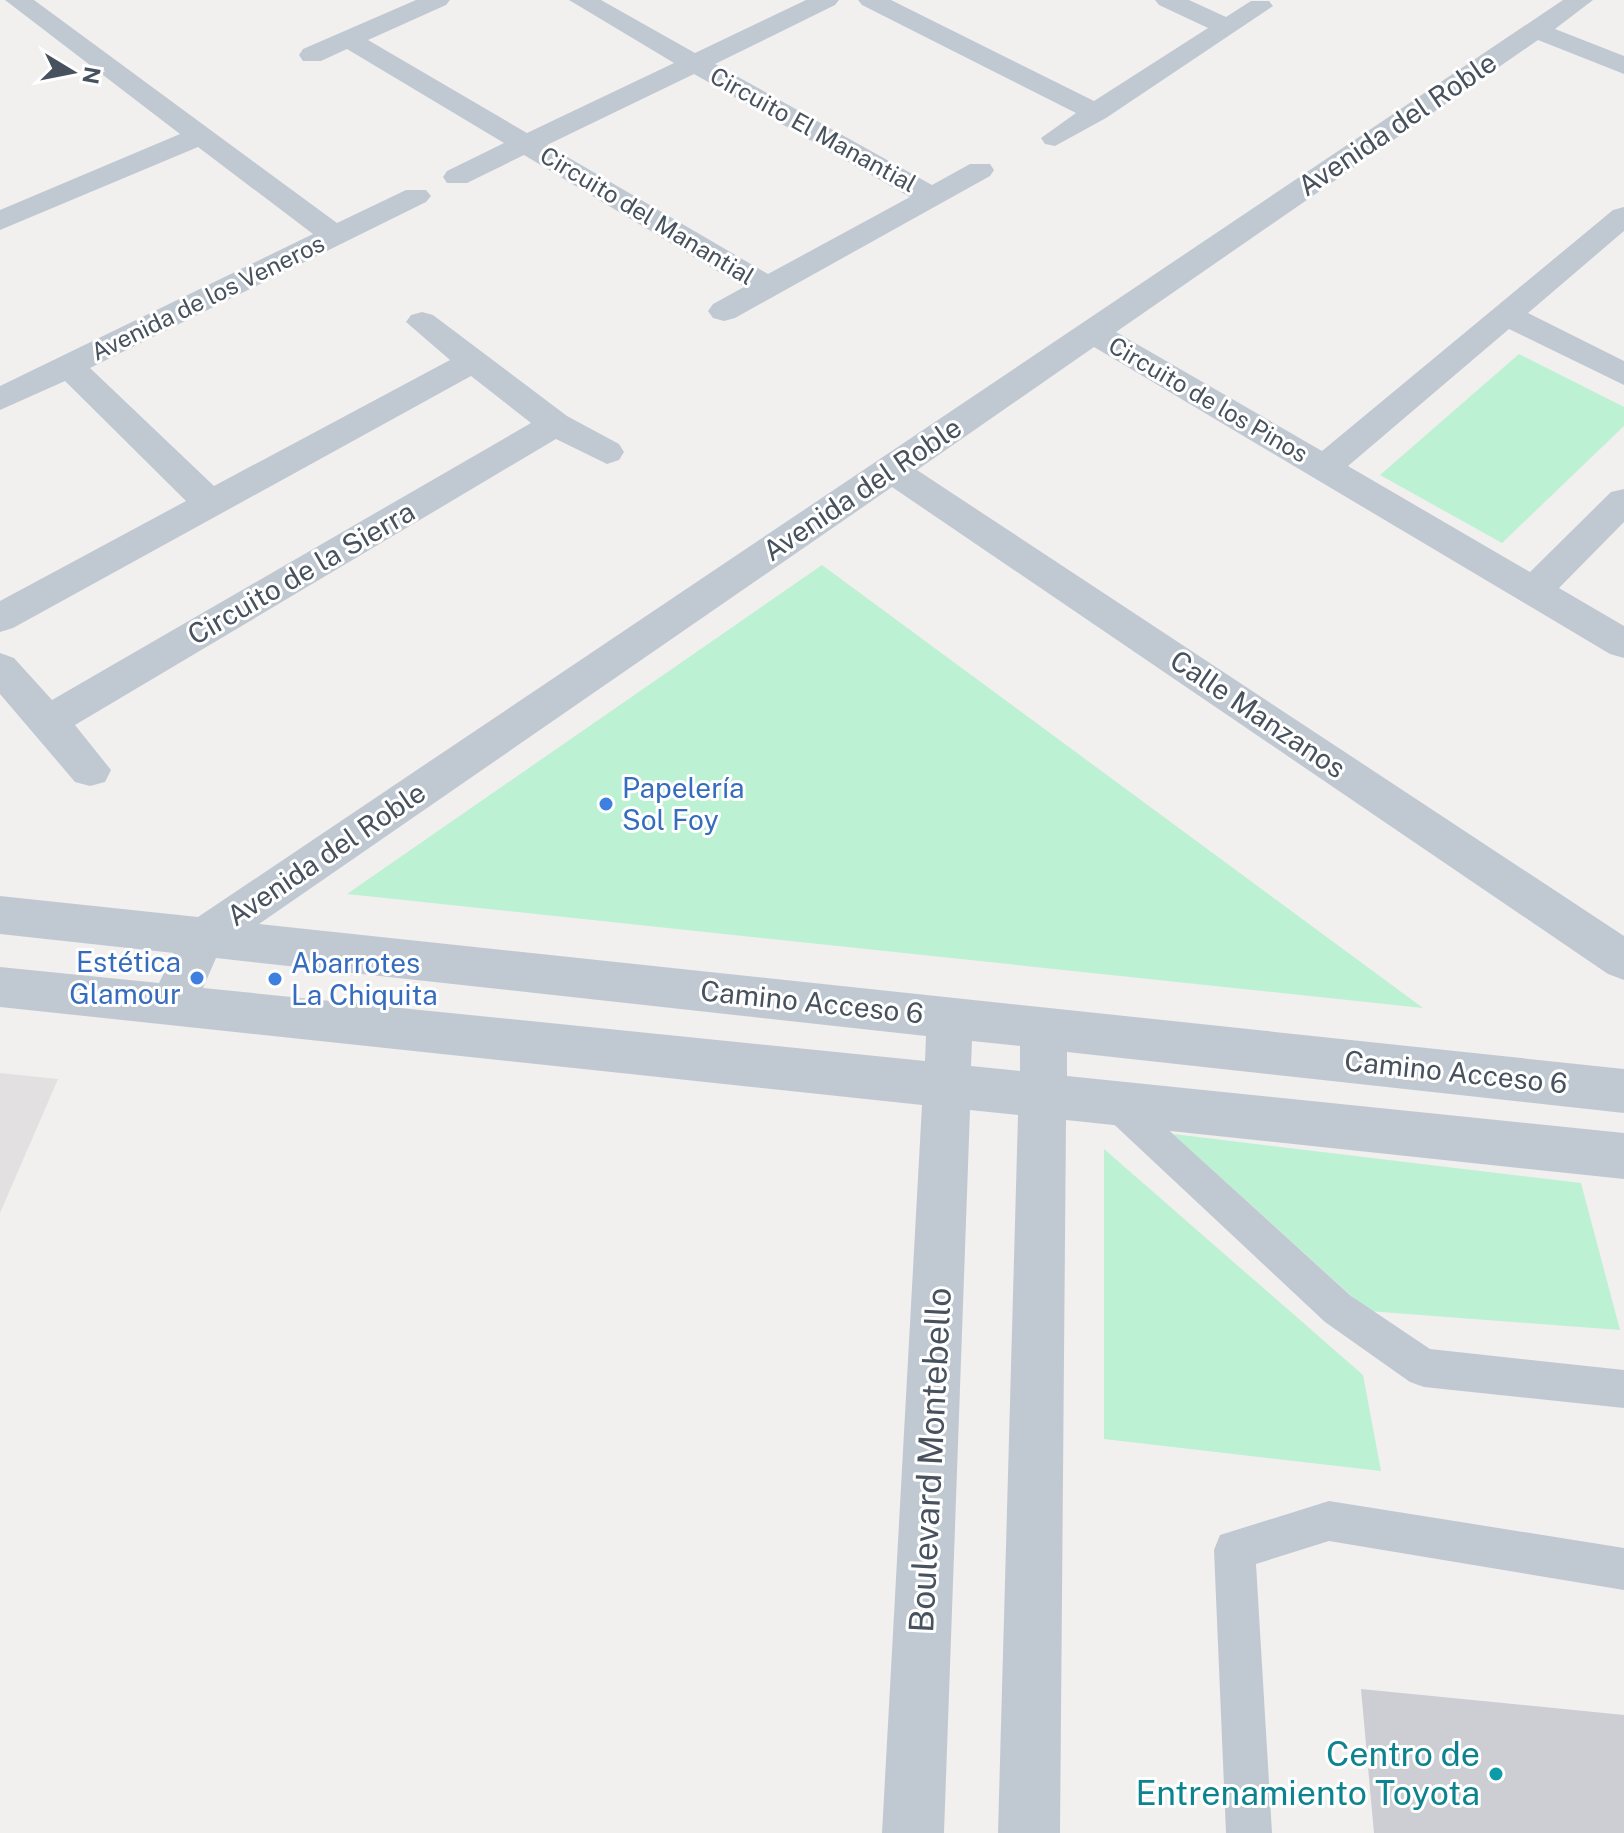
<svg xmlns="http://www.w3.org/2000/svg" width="1624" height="1833" viewBox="0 0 1624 1833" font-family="'Public Sans',sans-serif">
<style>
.education{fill:#e3e0e1}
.green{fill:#bcf1d3}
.building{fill:#ccced4}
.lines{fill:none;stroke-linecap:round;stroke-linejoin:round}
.lane{fill:#c0c9d2;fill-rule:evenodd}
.street{fill:#c0c9d2;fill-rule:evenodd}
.shop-dot{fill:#3f7fe0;stroke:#fff;stroke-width:3}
.culture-dot{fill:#0f9aa8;stroke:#fff;stroke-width:3}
.labels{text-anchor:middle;stroke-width:6;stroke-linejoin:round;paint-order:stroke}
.far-street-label{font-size:24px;fill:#47525e;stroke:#fff}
.street-label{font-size:28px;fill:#47525e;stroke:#fff}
.shop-label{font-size:28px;fill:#366cbe;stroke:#fff;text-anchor:start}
.near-street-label{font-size:34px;fill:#47525e;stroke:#fff}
.near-culture-label{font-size:34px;fill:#0d838f;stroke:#fff;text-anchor:end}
</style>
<rect width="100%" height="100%" fill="#f2efef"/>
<path class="education" d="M0,1073L58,1079L0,1213Z"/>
<path class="green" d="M1519,354L1624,407V426L1502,543L1380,475Z
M822,565L1423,1008L347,894Z
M1173,1134L1581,1183L1620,1330L1368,1311Z
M1104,1149L1363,1375L1381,1471L1104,1439Z"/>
<path class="building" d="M1361,1689L1624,1715V1833H1374Z"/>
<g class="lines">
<path class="lane" d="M1117,1089L1129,1094L1351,1296L1430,1349L1624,1370V1408L1424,1387L1410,1382L1325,1322L1105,1116L1100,1105L1105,1094Z
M1329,1501L1624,1548V1590L1329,1541L1256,1564L1272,1833H1226L1214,1550L1220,1535Z"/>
<path class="street" d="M5,0H34L337,223L406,190H426L431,196L426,202L90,368L214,486L450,360L406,322L411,315L422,312L433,315L567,416L619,444L624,452L619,460L607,464L556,439L75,725L111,770L105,782L90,786L75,782L0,694V653L14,658L52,700L531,423L471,376L13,628L0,632V601L186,501L65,381L0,410V386L313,234L198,147L0,230V210L180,134Z
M416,0H450L446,5L368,40L527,133L674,63L569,0H601L695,53L806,0H839L835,5L715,64L932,185L970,164H990L994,170L990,176L735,318L724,321L713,318L708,311L713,304L744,287L524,155L467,183H447L443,177L447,171L504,143L347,49L321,61H303L299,55L303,49ZM694,74L910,197L768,274L547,145Z
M858,0H891L1094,101L1208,28L1159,5L1155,0H1189L1226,17L1251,1H1269L1273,6L1106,118L1055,146L1045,144L1041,138L1076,113L862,5Z
M1563,0H1593L1555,29L1624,56V74L1538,40L1116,332L1322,451L1613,210L1624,207V231L1528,313L1624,361V385L1509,329L1348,466L1530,572L1611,492L1624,489V522L1559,588L1624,626V658L1610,654L1094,347L917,470L1624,936V980L1608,974L892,487L259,924L1624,1069V1113L1067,1052V1076L1624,1133V1179L1066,1120L1060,1833H998L1018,1115L970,1110L944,1833H882L922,1105L0,1007V967L159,983L174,953L0,934V896L198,917ZM216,958L926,1036L925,1061L203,988ZM972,1041L1020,1046V1071L971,1066Z"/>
</g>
<g class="shop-dot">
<circle cx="606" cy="804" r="8"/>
<circle cx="197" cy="978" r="8"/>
<circle cx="275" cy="979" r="8"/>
</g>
<circle class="culture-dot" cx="1496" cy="1774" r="8"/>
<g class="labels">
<g class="far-street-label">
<text transform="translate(813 130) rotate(29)" y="8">Circuito El Manantial</text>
<text transform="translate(647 216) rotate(31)" y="8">Circuito del Manantial</text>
<text transform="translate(208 298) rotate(-26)" y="8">Avenida de los Veneros</text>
<text transform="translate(1208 400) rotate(30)" y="8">Circuito de los Pinos</text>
</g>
<g class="street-label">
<text transform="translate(1397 124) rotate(-34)" y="10">Avenida del Roble</text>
<text transform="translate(862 489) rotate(-34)" y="10">Avenida del Roble</text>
<text transform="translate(301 573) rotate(-30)" y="10">Circuito de la Sierra</text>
<text transform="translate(1258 714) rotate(34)" y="10">Calle Manzanos</text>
<text transform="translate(326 854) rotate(-34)" y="10">Avenida del Roble</text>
<text transform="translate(812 1002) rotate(6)" y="10">Camino Acceso 6</text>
<text transform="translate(1456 1072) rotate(6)" y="10">Camino Acceso 6</text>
</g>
<g class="shop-label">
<text x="622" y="798">Papelería<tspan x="622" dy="32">Sol Foy</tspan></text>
<text x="181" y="972" text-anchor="end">Estética<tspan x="181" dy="32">Glamour</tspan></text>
<text x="291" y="973">Abarrotes<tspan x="291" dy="32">La Chiquita</tspan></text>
</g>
<g class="near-street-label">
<text transform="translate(930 1460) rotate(-87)" y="12">Boulevard Montebello</text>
</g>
<g class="near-culture-label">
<text x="1480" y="1766">Centro de<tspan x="1480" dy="39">Entrenamiento Toyota</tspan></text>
</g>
</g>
<g transform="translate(72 72) rotate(100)" stroke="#ffffff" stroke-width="6" paint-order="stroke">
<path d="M0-6L14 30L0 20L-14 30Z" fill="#47525e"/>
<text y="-12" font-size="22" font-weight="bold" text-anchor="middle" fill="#47525e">N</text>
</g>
</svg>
